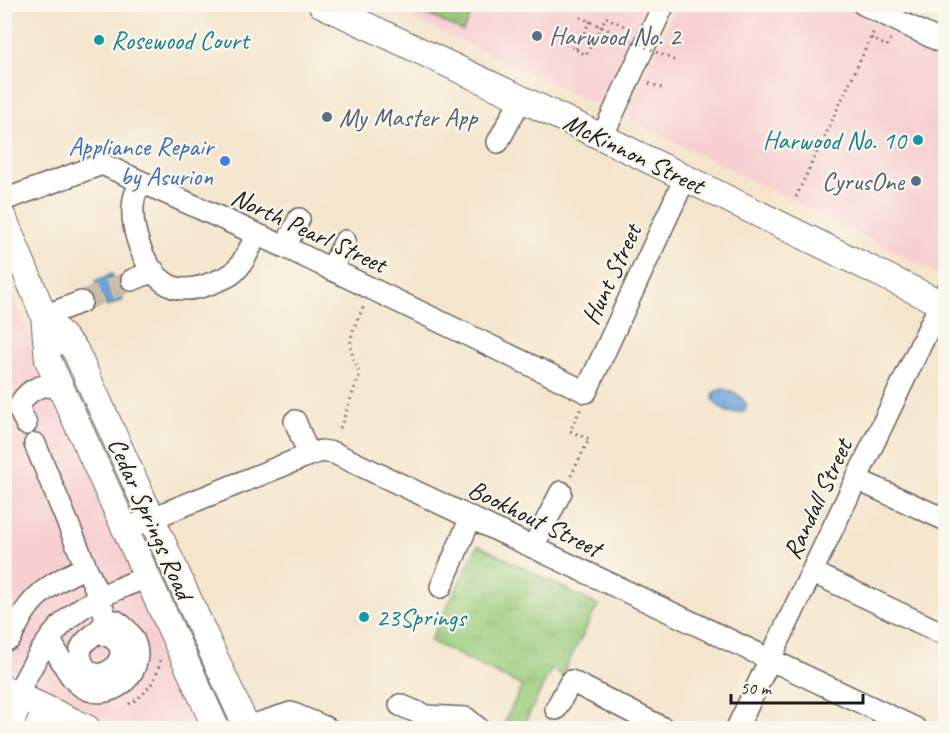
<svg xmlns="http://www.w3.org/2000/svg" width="950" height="733" viewBox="0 0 950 733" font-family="Caveat,sans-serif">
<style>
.built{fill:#f7cfd1}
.grass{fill:url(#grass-tufts);stroke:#5a734b;stroke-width:1.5}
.garden{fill:url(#garden-furrows);stroke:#5a734b;stroke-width:1.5}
.water{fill:#6aa5da;stroke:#43607b;stroke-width:1.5}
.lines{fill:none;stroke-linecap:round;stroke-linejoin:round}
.minor-tunnel{stroke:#c9bda9;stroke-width:21;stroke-dasharray:21 10;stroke-linecap:butt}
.minor-casing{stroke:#68625a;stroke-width:24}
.major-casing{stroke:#68625a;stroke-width:28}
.path{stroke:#68625a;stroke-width:3;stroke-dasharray:1.5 4.5;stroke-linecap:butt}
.minor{stroke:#fff;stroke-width:21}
.major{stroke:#fff;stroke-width:26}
.path-bridge{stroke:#68625a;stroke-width:3;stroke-dasharray:1.5 4.5;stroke-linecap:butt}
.service-dot{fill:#5c6f8a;stroke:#fbf7ec;stroke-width:2}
.culture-dot{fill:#0f9aa8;stroke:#fbf7ec;stroke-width:2}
.shop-dot{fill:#3f7fe0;stroke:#fbf7ec;stroke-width:2}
.labels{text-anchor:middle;stroke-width:4.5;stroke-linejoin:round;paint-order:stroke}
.service-label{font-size:26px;fill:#4e5e75;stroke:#fbf7ec;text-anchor:start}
.culture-label{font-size:26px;fill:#0d838f;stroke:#fbf7ec;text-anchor:start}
.shop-label{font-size:26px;fill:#366cbe;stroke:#fbf7ec;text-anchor:end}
.street-label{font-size:26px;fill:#1c1c1c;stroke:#fbf7ec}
</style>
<defs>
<pattern id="grass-tufts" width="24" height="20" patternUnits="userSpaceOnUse" patternTransform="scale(1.5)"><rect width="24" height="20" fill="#97ca7a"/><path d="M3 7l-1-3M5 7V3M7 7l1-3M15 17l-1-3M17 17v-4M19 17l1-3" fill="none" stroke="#82ad69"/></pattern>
<pattern id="garden-furrows" width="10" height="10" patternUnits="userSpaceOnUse" patternTransform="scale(1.5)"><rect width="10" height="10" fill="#97ca7a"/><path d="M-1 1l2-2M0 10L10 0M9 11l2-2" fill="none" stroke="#82ad69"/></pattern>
</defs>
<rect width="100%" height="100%" fill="#fbf7ec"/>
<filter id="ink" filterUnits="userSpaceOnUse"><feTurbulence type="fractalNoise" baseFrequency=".0167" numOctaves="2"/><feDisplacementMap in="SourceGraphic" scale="12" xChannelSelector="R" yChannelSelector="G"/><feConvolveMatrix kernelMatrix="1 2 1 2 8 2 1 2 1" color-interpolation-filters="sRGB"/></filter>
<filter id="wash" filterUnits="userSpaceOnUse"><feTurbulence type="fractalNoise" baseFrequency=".008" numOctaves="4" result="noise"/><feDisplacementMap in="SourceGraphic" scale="24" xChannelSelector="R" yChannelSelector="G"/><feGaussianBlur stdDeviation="1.35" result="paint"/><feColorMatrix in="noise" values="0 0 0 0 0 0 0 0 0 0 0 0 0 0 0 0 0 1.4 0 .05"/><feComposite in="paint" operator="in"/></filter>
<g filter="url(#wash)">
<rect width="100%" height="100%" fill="#f4e5cc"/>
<path class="built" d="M386,5H650L609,95L600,102L592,103Z
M677,5H842L945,56V269L942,273H937L633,121L629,109Z
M4,277L201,716L203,728H126L5,672Z"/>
<path class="grass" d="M407,5H445L470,16L463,31Z
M478,545L598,605L562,675L551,670L522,728L505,721L522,686L430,641Z"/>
<path class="garden" d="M445,5H475L470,16Z"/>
<path class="water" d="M112,274L123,300L107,307L95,281Z
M723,389C734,391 741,395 747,406L744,412C739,412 733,413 728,412C717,408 703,392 723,389Z"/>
</g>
<g filter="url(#ink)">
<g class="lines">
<path class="minor-tunnel" d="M81,302L132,280"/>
<defs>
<path id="minor" d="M863,4L946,44
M602,137L664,4
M498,142L521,99
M142,182C139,187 135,193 134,199C129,225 142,266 164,282C178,293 197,289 212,283C219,280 227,278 233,273C244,264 250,247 257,234
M4,200L102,164L285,247L586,392L685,178
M285,247L299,219
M331,270L345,241
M132,280L154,271
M44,316L81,302
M295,421L309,455
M26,424C25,420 21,415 20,411C19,397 35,386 47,386C52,386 57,388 62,390
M35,444L86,567
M856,479L946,520
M125,529L309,455L321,451L334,453L915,728
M533,547L561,492
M812,572L946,635
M441,587L471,517
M10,639C15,630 19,621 24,613C38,590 62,578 86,567C91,579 106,609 105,620C102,636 73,639 82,662C97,696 145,650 106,635
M50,640C58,653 66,673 77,683C113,714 167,655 116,621
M17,695C32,664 51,629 80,609C101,595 124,586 147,577
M400,705L426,716L466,718L478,728
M556,709L571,681L663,728
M11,728L24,699
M35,728L44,708
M249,728L260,723L291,713L327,728
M737,728L946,292"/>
<path id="major" d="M321,4L602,137L946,306
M4,219L44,316L48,360L216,728
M44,316L75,350L247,728
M4,689L87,728"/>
</defs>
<use href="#minor" class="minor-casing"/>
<use href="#major" class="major-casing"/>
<path class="path" d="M871,38L887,46L890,39
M566,44L586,55L606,17L632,30
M576,49L590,21
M649,83L664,89
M796,197L874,31
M340,428L359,376C358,366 352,358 351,348C349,333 358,319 364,306
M571,476L589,439L570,431L581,408
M129,704C146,695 157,680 160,660"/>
<use href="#minor" class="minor"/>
<use href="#major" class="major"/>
<path class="path-bridge" d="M580,17L678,62"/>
</g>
</g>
<g class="service-dot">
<circle cx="537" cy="36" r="6"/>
<circle cx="327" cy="117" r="6"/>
<circle cx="916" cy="181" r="6"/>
</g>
<g class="culture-dot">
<circle cx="99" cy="40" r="6"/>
<circle cx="918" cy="140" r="6"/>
<circle cx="364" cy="617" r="6"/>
</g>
<circle class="shop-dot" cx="225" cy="161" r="6"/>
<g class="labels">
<g class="service-label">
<text x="549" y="45">Harwood No. 2</text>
<text x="339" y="126">My Master App</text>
<text x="904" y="190" text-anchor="end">CyrusOne</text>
</g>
<g class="culture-label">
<text x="111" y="49">Rosewood Court</text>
<text x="906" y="149" text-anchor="end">Harwood No. 10</text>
<text x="376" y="626">23Springs</text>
</g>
<g class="shop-label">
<text x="213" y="155">Appliance Repair<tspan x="213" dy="30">by Asurion</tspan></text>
</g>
<g class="street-label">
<text transform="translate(634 153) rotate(26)" y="9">McKinnon Street</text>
<text transform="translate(309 230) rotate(25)" y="9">North Pearl Street</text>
<text transform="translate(611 274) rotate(-65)" y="9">Hunt Street</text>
<text transform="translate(817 499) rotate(-65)" y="9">Randall Street</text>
<text transform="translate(151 518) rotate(66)" y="9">Cedar Springs Road</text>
<text transform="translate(535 518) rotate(26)" y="9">Bookhout Street</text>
</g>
</g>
<rect width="950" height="733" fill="none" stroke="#fbf7ec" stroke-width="24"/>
<path d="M731 694v9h132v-9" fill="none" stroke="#1c1c1c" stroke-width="3"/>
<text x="740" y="694" font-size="18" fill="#1c1c1c" stroke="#fbf7ec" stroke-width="4.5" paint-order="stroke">50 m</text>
</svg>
